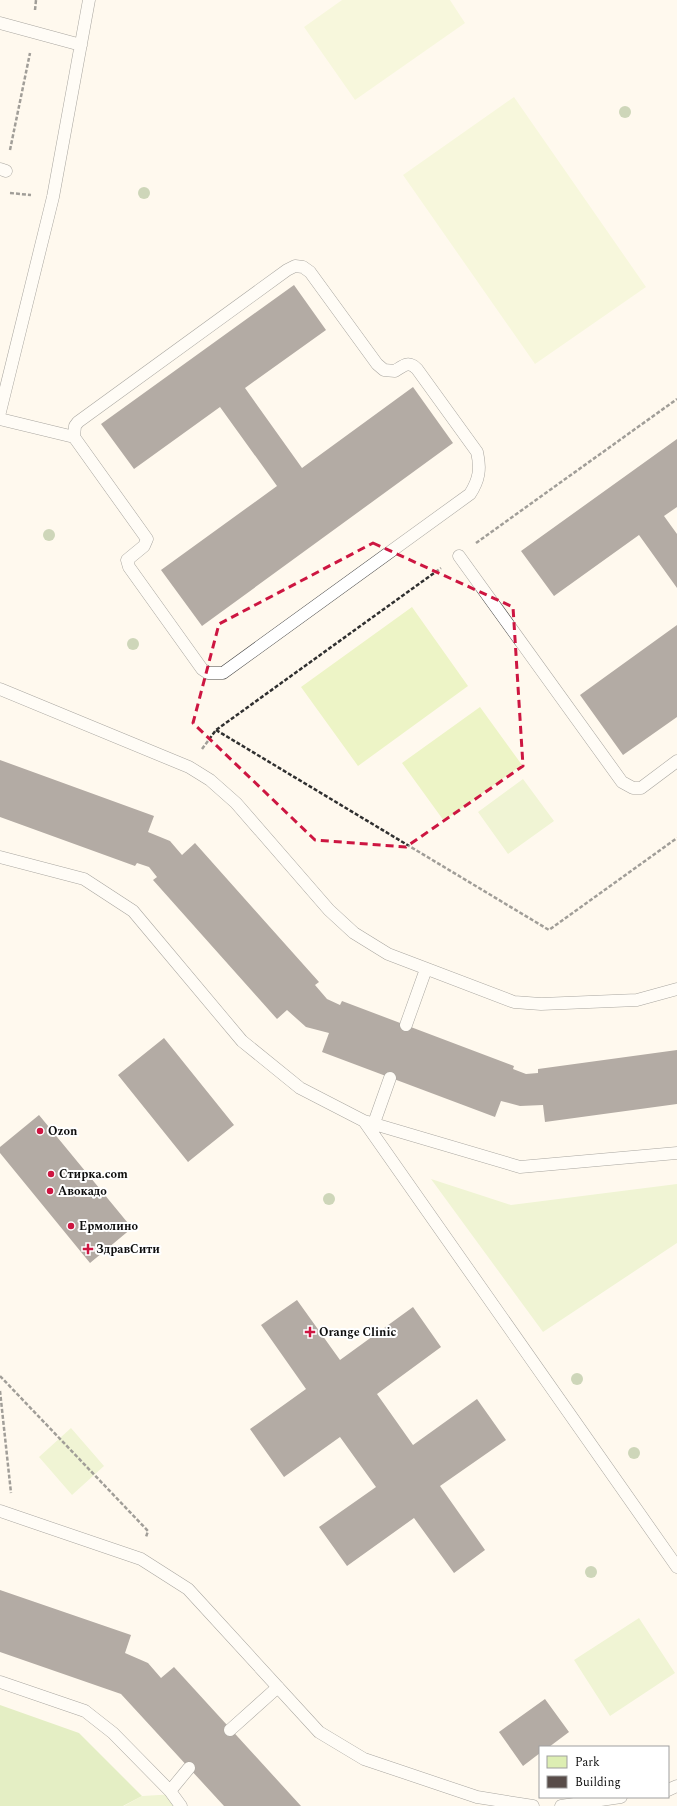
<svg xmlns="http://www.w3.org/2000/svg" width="677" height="1806" viewBox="0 0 677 1806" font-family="Spectral,serif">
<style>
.green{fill:#ddeeb3}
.forest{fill:#c4e191}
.pitch{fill:#edf4c6}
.building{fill:#584c49}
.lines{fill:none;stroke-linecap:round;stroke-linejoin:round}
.service-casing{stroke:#414141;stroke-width:13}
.path{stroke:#303030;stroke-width:2.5;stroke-dasharray:4 2;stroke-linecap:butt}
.service{stroke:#fff;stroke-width:12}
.tree{fill:#92ac78}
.marked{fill:none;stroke:#cd1641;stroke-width:3;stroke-dasharray:8 5;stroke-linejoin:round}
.poi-dot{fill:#cd1641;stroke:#fff;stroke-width:1.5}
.labels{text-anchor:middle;stroke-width:4;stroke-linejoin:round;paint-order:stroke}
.poi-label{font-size:12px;font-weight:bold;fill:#0e0e0e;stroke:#fff;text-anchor:start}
</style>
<rect width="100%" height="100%" fill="#fff9ee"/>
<path class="green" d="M523,779L554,821L508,854L478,812Z
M431,1179L511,1205L677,1184V1243L543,1332Z
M71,1428L104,1466L72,1495L39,1457Z
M639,1618L675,1673L610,1716L574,1660Z
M176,1794L180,1806H124L142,1796Z"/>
<path class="forest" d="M0,1705L79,1733L142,1796L123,1806H0Z"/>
<path class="pitch" d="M342,0H450L465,23L355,100L304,27Z
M514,97L646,287L535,364L403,175Z
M412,607L468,686L358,766L301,687Z
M480,707L522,765L444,821L402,763Z"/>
<path class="building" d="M294,285L326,330L245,388L302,468L413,387L453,443L202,626L161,570L277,486L220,407L134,469L101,424Z
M677,439V507L664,516L677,534V588L639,535L554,596L521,551Z
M677,625V717L623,755L580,695Z
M0,760L154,816L148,832L170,841L182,855L195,843L319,982L315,985L327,999L340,1005L342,1001L514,1066L513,1069L526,1074L538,1073V1069L677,1050V1104L545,1122L543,1105L520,1106L501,1101L495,1117L322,1052L329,1033L306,1027L287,1010L277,1019L153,880L157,877L149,867L137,863L135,866L0,817Z
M164,1038L234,1125L188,1162L118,1075Z
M39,1115L132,1228L90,1263L0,1153V1147Z
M297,1300L340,1360L413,1307L441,1347L377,1394L413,1445L477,1399L506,1440L440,1486L485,1550L454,1573L414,1518L347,1566L319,1527L376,1487L340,1437L284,1477L250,1429L306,1389L261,1325Z
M0,1590L131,1635L125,1653L148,1663L161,1678L174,1667L301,1806H224L121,1694L0,1652Z
M545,1699L569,1732L549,1747H540V1753L523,1766L499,1732Z"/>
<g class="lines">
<defs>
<path id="service" d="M0,23L81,45
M0,169L6,171
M295,266L303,267L310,272L377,364L384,370L395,371C403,366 408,360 417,369L477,452C481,469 479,480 470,494L223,673H208L202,669L129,567L127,560L144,546L147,539L74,437L75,426L78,422L287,270Z
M0,412L53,197L89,0
M0,419L74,437
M459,556L622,782L633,788H641L677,761
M0,689L189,767L210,780L236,803L329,910L354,933L388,954L514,1002L541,1004L637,1000L677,989
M0,857L84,879L133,911L242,1041L300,1088L364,1121L520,1167L677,1153
M406,1025L426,969
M364,1121L677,1567
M374,1123L390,1078
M0,1511L141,1559L188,1589L319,1732L364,1759L477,1797L533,1806
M0,1682L85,1711L113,1733L170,1791L181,1806
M230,1730L278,1687
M668,1790L677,1786
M170,1791L189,1768
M561,1806L621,1797"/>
</defs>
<use href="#service" class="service-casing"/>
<path class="path" d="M35,10L36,0
M10,150L30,53
M10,193L31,195
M476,543L677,399
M216,730L549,930L677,838
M202,749L216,730L441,568
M0,1376L148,1531L146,1537
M0,1391L11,1493"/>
<use href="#service" class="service"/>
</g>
<g class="tree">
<circle cx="625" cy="112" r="6"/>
<circle cx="144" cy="193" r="6"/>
<circle cx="49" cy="535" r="6"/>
<circle cx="133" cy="644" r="6"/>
<circle cx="329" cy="1199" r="6"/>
<circle cx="577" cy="1379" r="6"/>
<circle cx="634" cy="1453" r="6"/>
<circle cx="591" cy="1572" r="6"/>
</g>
<path d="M0 0H677V1806H0ZM373,543L513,607L523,766L406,847L315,840L193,723L219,624Z" fill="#fff9ee" fill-opacity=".55" fill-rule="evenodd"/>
<path class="marked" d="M373,543L513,607L523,766L406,847L315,840L193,723L219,624Z"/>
<g class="poi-dot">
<circle cx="40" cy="1131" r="4"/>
<circle cx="51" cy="1174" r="4"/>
<circle cx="50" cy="1191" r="4"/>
<circle cx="71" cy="1226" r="4"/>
<path d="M86 1243h4v4h4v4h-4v4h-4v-4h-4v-4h4z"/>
<path d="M308 1326h4v4h4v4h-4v4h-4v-4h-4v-4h4z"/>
</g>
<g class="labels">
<g class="poi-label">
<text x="48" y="1135">Ozon</text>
<text x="59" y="1178">Стирка.com</text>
<text x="58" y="1195">Авокадо</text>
<text x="79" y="1230">Ермолино</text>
<text x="96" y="1253">ЗдравСити</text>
<text x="319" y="1336">Orange Clinic</text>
</g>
</g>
<rect x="539" y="1746" width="130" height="52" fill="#ffffff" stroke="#9f9f9f"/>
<rect x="547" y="1756" width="20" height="12" fill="#ddeeb3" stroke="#9f9f9f"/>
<text x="575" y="1766" font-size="12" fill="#0e0e0e">Park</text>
<rect x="547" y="1776" width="20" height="12" fill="#584c49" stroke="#9f9f9f"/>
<text x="575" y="1786" font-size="12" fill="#0e0e0e">Building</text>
</svg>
